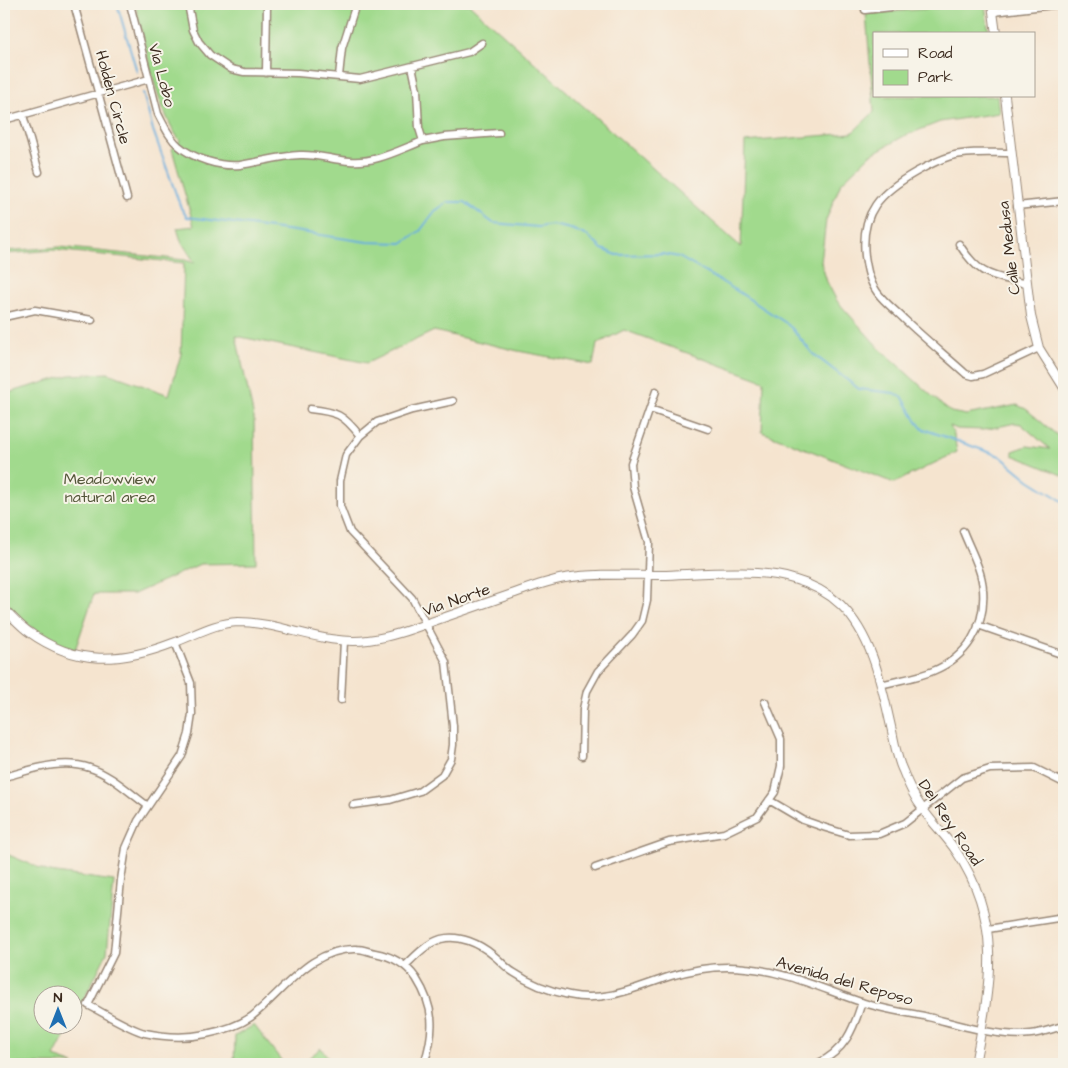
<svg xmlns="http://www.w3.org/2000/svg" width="1068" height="1068" viewBox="0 0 1068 1068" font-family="'Architects Daughter',sans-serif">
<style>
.green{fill:#a1da8d;stroke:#6e8256}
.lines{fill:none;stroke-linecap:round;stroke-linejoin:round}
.stream{stroke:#67aede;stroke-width:2}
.minor-casing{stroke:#988776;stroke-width:9}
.tertiary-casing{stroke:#988776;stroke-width:10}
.minor{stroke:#fff;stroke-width:6}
.tertiary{stroke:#fff;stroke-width:8}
.labels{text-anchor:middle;stroke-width:4;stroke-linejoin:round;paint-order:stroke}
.street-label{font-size:16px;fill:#3b2a1e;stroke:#f7f3e8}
.park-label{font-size:16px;fill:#54563a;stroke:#f7f3e8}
</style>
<rect width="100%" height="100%" fill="#f7f3e8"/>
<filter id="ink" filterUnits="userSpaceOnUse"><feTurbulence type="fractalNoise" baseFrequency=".02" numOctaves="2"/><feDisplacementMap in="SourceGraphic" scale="10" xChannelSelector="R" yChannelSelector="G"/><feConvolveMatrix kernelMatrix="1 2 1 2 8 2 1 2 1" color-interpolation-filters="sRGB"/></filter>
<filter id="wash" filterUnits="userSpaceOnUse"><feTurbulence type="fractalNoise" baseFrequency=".0096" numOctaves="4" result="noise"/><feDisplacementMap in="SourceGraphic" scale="20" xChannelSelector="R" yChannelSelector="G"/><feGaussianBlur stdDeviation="1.12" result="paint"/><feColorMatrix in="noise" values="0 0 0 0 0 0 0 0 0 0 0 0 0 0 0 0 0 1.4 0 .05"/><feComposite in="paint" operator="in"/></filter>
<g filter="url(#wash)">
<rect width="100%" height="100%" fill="#f5e4cf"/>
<path class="green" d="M135,4H469L741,247L745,142L852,133L874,112L866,14L985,4L989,34H874V96H997L999,113L940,122L904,136L870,155L841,183L826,220L821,262L827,282L837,301L880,349L943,406L951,412L966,415L1017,405L1026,409L1064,441V476L1013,455V451L1027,446L1050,449L1021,424L1015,423L984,430L957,429L950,426L954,435L957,452L894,483L762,432L764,381L624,330L597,344L593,365L518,351L434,331L367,363L236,336L254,418L256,563L200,564L134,594H94L75,650L50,641L22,620L8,624L4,629V401L11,392L70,375L108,373L169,395L181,354L184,263L54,250L4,254V251L60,247L185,260L195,263L181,241L177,228L194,226L172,149L180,141C155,105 146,47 135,4Z
M4,853L49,872L114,881L107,953L73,1021L72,996H42V1026H70L54,1057L74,1064H4Z
M254,1025L284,1064H234L235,1036Z
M321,1048L333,1064H301Z"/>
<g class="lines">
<path class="stream" d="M117,4L137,72
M143,93L153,130L181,208L187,217L294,231L367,242L402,243L420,231L435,211L448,202H465L493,223L538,227L552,225L571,229L588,236L602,249L617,255L663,254L679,257L734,289L789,325L813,354L859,389L894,393L903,398L917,422L923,429L1000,456L1029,480L1064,502"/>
</g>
</g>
<g filter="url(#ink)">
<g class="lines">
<defs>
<path id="minor" d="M74,4L127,198
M130,4L158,114C164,125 169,138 179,146C194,159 220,167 240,165C260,162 280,156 300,155C317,154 333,160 350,161C376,163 399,150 423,141
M188,4L193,30L199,42L210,55L231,69L244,72L298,73L360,79L461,54L469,52L482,43
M865,10L918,4
M993,12L1062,4
M412,66L417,90L419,128L423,141L444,137L499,133
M266,73L267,4
M339,76L342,48L356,4
M23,115L39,172
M4,120L149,79
M1011,153C991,153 970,151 951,156C938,160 927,166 916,172C881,192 860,212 865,256C867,269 869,281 877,292C884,302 895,310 904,319C924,338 946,356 966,374L973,376L983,374L1039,348
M1017,206L1064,201
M959,244C980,277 991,275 1026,284
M4,317L35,310L92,320
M310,409C337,412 343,414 360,436
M650,409L708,429
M978,625L1064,655
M175,642L191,683L192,714L189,734L182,756L138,821L126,848L121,880L114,953L88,1005C102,1012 131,1030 145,1033C164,1037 187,1038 206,1034C221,1031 238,1026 251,1017C283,992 311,947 357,949C363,949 369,952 375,953C391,956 406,964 416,978C435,1008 435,1031 424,1064
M881,685C898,680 917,678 933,671C967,657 986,627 983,589C982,570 970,549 963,531
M341,700L344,641
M582,756L583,709L587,691L598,671L632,635L642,621L647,600L649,542L633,487L631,463L656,391
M4,777C31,770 62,758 90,768C110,774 131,794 148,806
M769,800L803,820L826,828L849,835L879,834L905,823L962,778L990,769L1034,768L1064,783
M353,805L390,800L420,791L442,775L451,759L453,745V726L446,662L412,598L350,532L340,506V481L346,455L360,436L377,422L412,410L453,401
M595,868L669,842L724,833L757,817L775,792L781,766V739L765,702
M988,929L1064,917
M405,966C415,956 427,943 441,939C459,934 480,944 493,955C500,960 506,968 513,972C529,983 550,991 569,995C605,1003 638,987 671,976C694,969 722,965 746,968C788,972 822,989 861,1002C881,1009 903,1012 924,1016C957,1024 998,1038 1031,1034C1042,1033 1054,1028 1064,1026
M817,1064C845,1050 853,1031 862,1002"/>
<path id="tertiary" d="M992,4L996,34
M1005,96L1031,316L1039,348L1064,388
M4,609C12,616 20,626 29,632C76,666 121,663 173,643C195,635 214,623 238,622C282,622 324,646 368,640C391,637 412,629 434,621C460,612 486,603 512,594C529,588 547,581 565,578C597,573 630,575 662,575C699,574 758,568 793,579C811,584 827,592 841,605C874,638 882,688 892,731C895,745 897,759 903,771C908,784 914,797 922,808C932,823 946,836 956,851C1004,922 990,986 975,1064"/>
</defs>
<use href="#minor" class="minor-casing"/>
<use href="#tertiary" class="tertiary-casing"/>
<use href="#minor" class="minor"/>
<use href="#tertiary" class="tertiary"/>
</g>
</g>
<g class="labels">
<g class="street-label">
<text transform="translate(163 75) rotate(75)" y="6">Via Lobo</text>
<text transform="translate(114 97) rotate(75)" y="6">Holden Circle</text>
<text transform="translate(1008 248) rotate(-97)" y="6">Calle Medusa</text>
<text transform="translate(456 599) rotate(-19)" y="6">Via Norte</text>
<text transform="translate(951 822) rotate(56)" y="6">Del Rey Road</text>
<text transform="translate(845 980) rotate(16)" y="6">Avenida del Reposo</text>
</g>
<g class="park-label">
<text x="110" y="484">Meadowview<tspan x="110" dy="18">natural area</tspan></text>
</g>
</g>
<rect width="1068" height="1068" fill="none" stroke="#f7f3e8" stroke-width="20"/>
<rect x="873" y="32" width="162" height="65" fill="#f7f3e8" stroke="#aca397"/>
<rect x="883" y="49" width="25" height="8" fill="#ffffff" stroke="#aca397"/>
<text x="918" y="58" font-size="15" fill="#3b2a1e">Road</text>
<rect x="883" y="70" width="25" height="15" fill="#a1da8d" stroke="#aca397"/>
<text x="918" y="82" font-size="15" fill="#3b2a1e">Park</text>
<g transform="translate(58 1010)"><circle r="24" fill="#f7f3e8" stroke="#aca397"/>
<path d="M0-4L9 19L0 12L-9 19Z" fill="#1f6fb2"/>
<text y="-8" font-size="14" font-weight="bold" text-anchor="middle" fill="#3b2a1e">N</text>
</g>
</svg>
